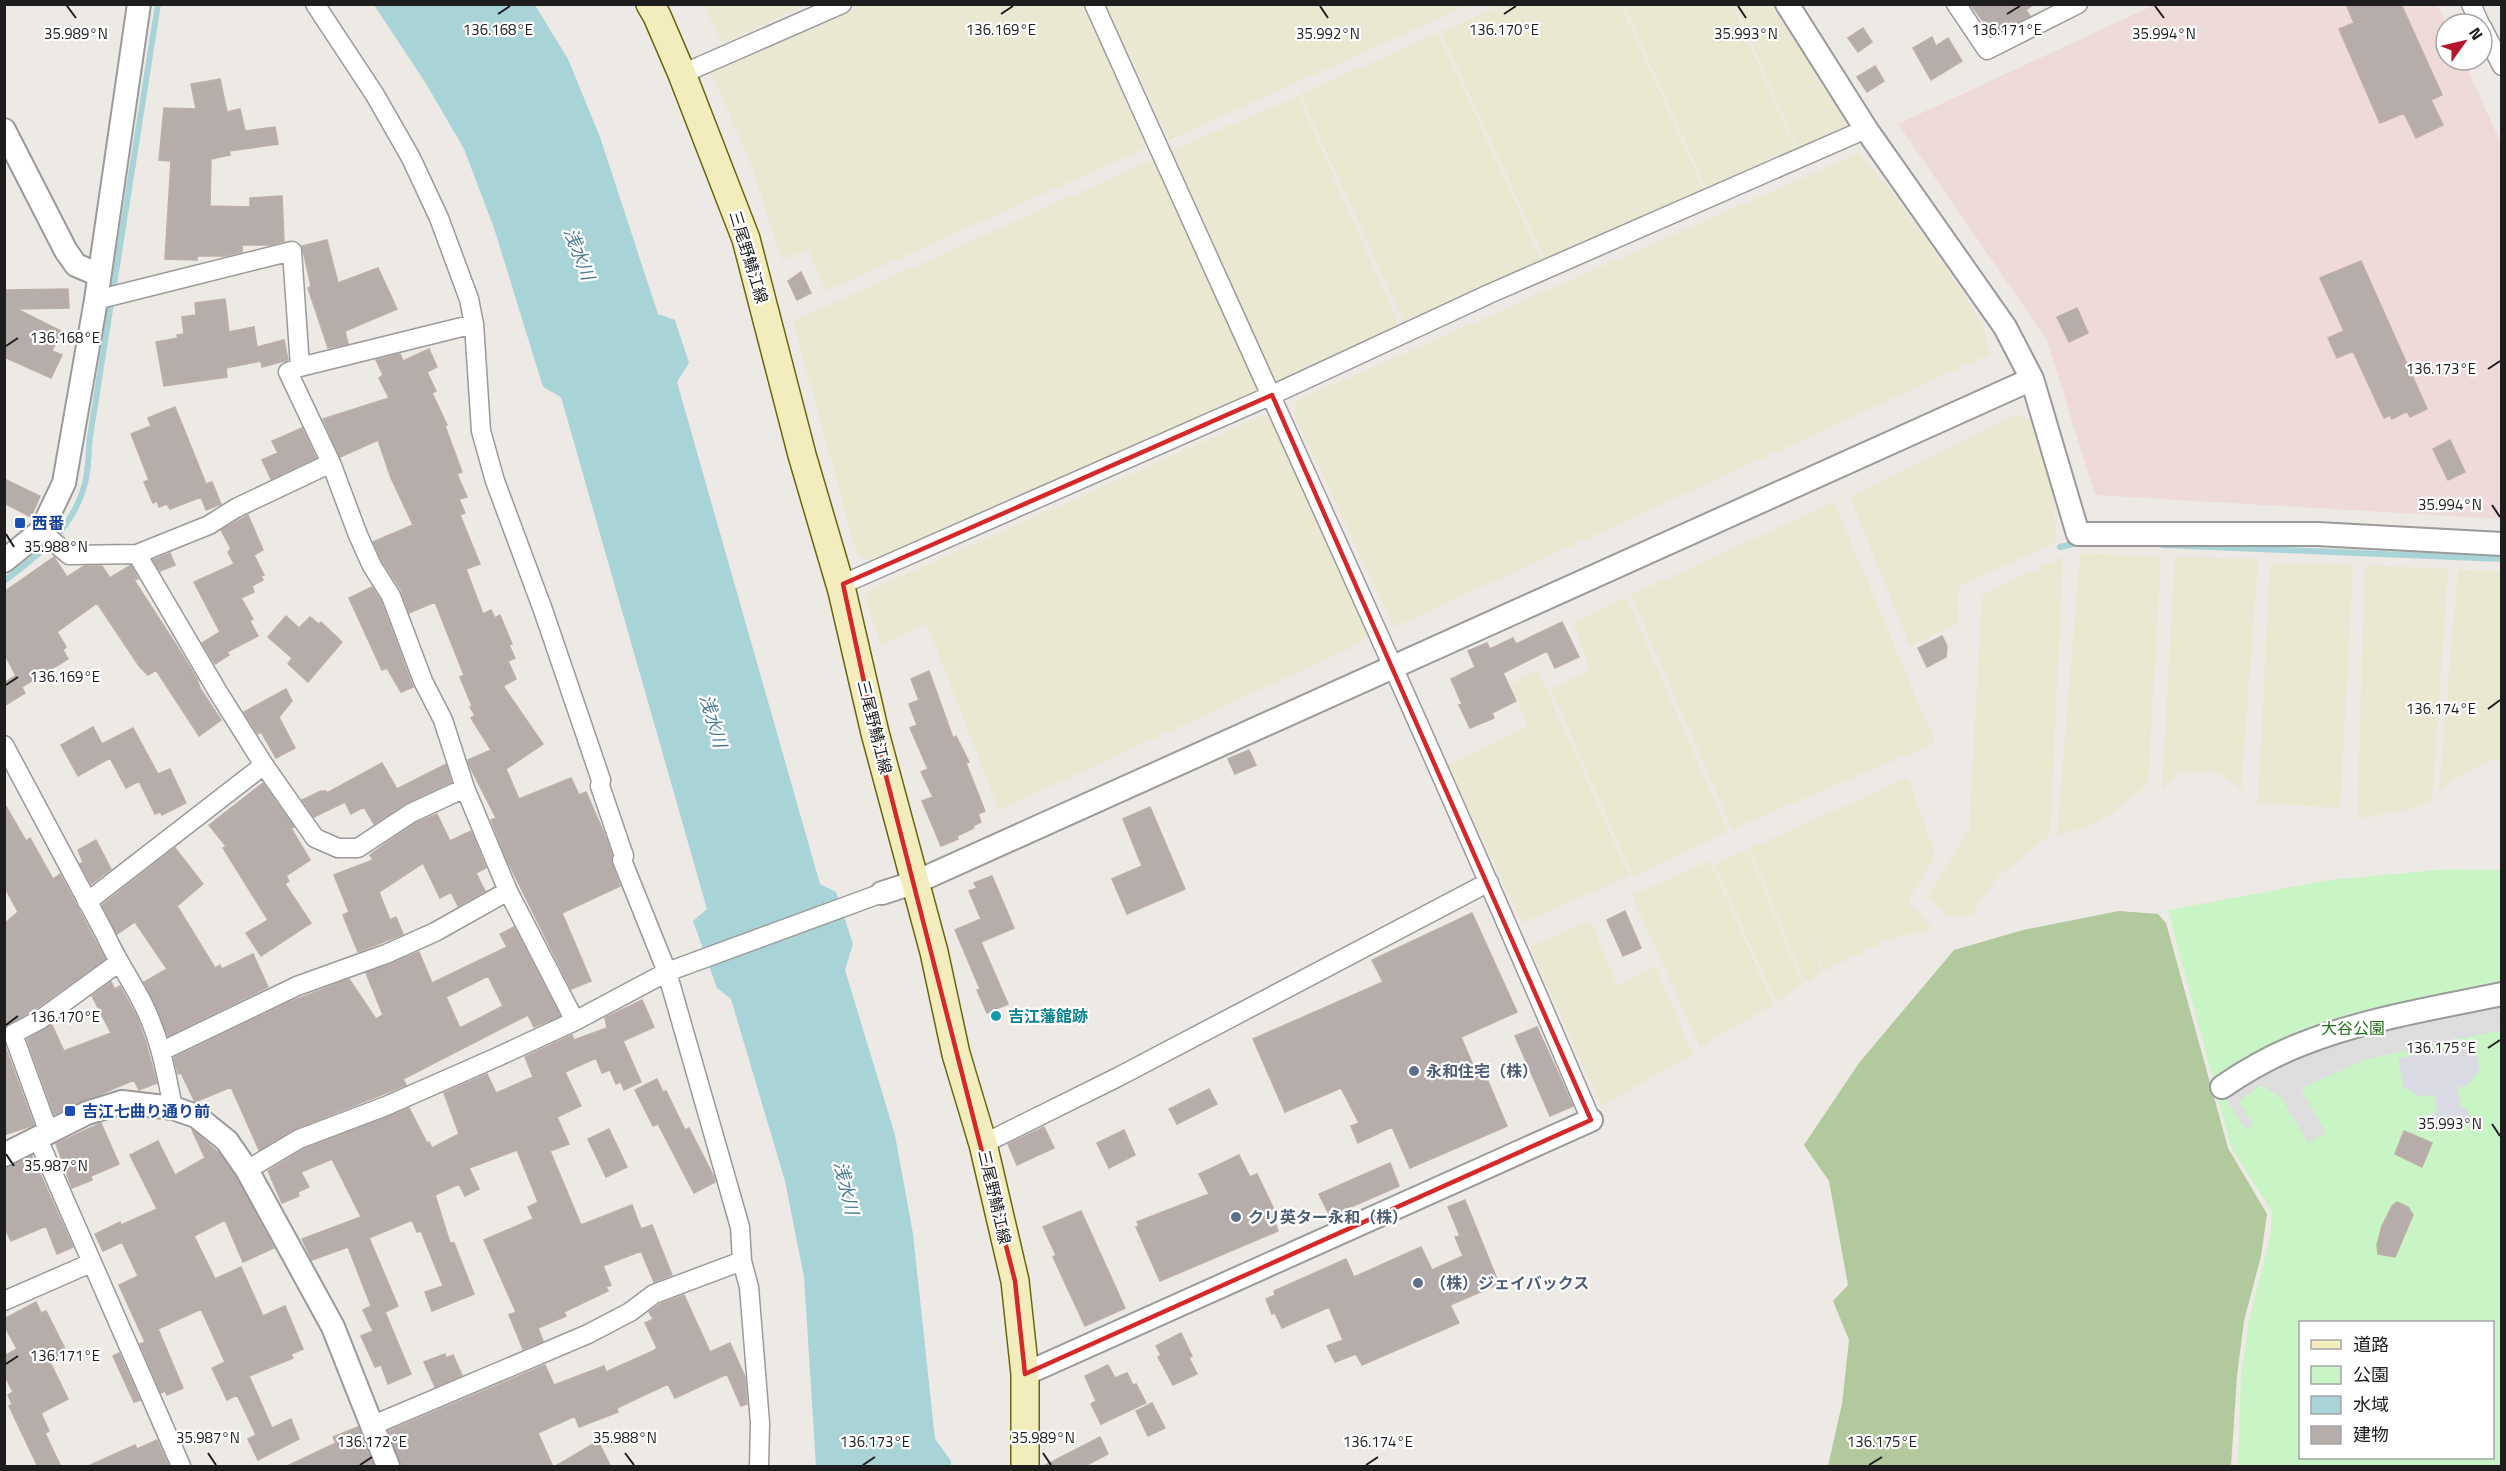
<svg xmlns="http://www.w3.org/2000/svg" width="2506" height="1471" viewBox="0 0 2506 1471" font-family="'Titillium Web','Noto Sans JP',sans-serif">
<style>
.military{fill:#eedbd9}
.farmland{fill:#eae8d1}
.forest{fill:#b1c99d}
.park{fill:#c9f4c5;fill-rule:evenodd}
.parking{fill:#ddd}
.plaza{fill:#d9dae3}
.water{fill:#a9d4d7}
.lines{fill:none;stroke-linecap:round;stroke-linejoin:round}
.stream{stroke:#a9d4d7;stroke-width:6}
.building{fill:#b6adaa;stroke:#bdaea8;stroke-width:1.5;fill-rule:evenodd}
.minor-casing{stroke:#9a9a9a;stroke-width:21}
.tertiary-casing{stroke:#9a9a9a;stroke-width:26}
.secondary-casing{stroke:#696510;stroke-width:30}
.minor{stroke:#fff;stroke-width:18}
.tertiary{stroke:#fff;stroke-width:22}
.secondary{stroke:#f3edbd;stroke-width:27}
.marked{fill:none;stroke:#d62828;stroke-width:4.5;stroke-linejoin:round}
.ticks{fill:none;stroke:#1d1d1d;stroke-width:2}
.transit-dot{fill:#1a4fb4;stroke:#fff;stroke-width:2}
.culture-dot{fill:#0f9aa8;stroke:#fff;stroke-width:2}
.service-dot{fill:#5c6f8a;stroke:#fff;stroke-width:2}
.labels{text-anchor:middle;stroke-width:4.5;stroke-linejoin:round;paint-order:stroke}
.street-label{font-size:16px;fill:#1d1d1d;stroke:#fff}
.transit-label{font-size:16px;font-weight:bold;fill:#164399;stroke:#fff;text-anchor:start}
.culture-label{font-size:16px;font-weight:bold;fill:#0d838f;stroke:#fff;text-anchor:start}
.park-label{font-size:16px;fill:#1d7016;stroke:#fff}
.service-label{font-size:16px;font-weight:bold;fill:#4e5e75;stroke:#fff;text-anchor:start}
.water-label{font-size:18px;font-style:italic;fill:#4c7c94;stroke:#fff}
.ticks-label{font-size:15px;text-anchor:middle;fill:#1d1d1d;stroke:#fff;stroke-width:4.5;stroke-linejoin:round;paint-order:stroke}
</style>
<rect width="100%" height="100%" fill="#ede9e4"/>
<path class="military" d="M2154,5H2437L2446,24V60H2463L2501,143V519L2095,495L2047,340L1898,124Z"/>
<path class="farmland" d="M704,5H807L722,43Z
M863,5H1084L1146,148L826,291L808,249L782,260L749,158L711,72Z
M1468,5L1169,140L1106,5V4Z
M1502,5H1621L1703,189L1546,261L1441,32Z
M1624,5H1732L1795,148L1706,188Z
M1736,5H1771L1850,127L1798,150Z
M1438,33L1542,262L1405,324L1300,94Z
M1298,96L1399,326L1275,382L1172,150Z
M1859,153L1896,197L1942,262L1983,325L1990,354L1394,627L1294,415L1296,401Z
M1154,159L1260,389L873,563L857,554L793,321Z
M2017,414L2033,421L2053,484L2056,542L1959,586L1957,600L1959,621L1952,627L1910,646L1850,497Z
M1263,415L1270,417L1367,634L1359,644L999,810L927,624L881,645L864,593Z
M1834,502L1935,743L1732,829L1631,595Z
M2080,553L2161,557L2148,784L2113,812L2093,824L2057,837Z
M2063,557L2050,835L1998,877L1971,915H1945L1927,897L1969,831L1982,595Z
M2175,557L2258,559L2241,791L2235,784L2217,773L2196,771L2178,774L2162,789Z
M2353,564L2340,808L2258,803L2270,565Z
M2365,565L2448,569L2432,800L2415,808L2357,819Z
M2458,570L2501,571V761L2489,760L2463,774L2439,791Z
M1626,597L1728,832L1633,876L1551,689L1590,669L1573,623Z
M1538,670L1629,876L1522,923L1448,765L1528,726L1511,684Z
M1908,778L1935,854L1908,902L1933,929L1890,939L1824,971L1802,924L1822,972L1804,983L1750,848Z
M1748,849L1802,984L1776,1002L1714,864Z
M1710,861L1773,1004L1700,1047L1632,895Z
M1590,920L1617,986L1655,966L1693,1054L1601,1106L1530,947Z"/>
<path class="forest" d="M2119,911L2158,914L2166,923L2228,1148L2267,1214L2261,1256L2244,1321L2237,1376L2231,1466H1828L1842,1404L1849,1340L1833,1301L1848,1285L1829,1181L1804,1145L1859,1063L1954,950L2023,930Z"/>
<path class="park" d="M2449,869L2501,870V1466H2238L2241,1376L2249,1320L2270,1238L2272,1212L2231,1147L2168,910L2329,880ZM2300,1322H2492V1458H2300Z"/>
<path class="parking" d="M2501,994V1030L2367,1059L2301,1088L2326,1133L2308,1143L2281,1097L2261,1085L2239,1101L2253,1124L2246,1130L2225,1097L2253,1066Z"/>
<path class="plaza" d="M2473,1041L2480,1068L2469,1085L2457,1088L2461,1106L2467,1110L2469,1119L2448,1128H2434L2432,1114L2437,1111L2435,1095L2421,1097L2404,1087L2398,1059Z"/>
<path class="water" d="M374,5H535L568,59L600,137L658,314L675,320L689,363L677,382L820,884L836,892L853,944L845,970L895,1135L913,1234L935,1439L951,1461V1466H816L804,1277L785,1181L731,999L717,988L693,921L707,909L561,397L543,387L494,228L464,149L425,82Z"/>
<g class="lines">
<path class="stream" d="M2163,545L2502,559
M2060,547L2078,543
M4,581C39,555 74,528 85,483C89,469 88,452 90,437L158,4"/>
</g>
<path class="building" d="M1970,4H2034L2026,10L2030,16L2014,24L2012,21L1993,34Z
M2346,4H2401L2442,95L2431,100L2443,125L2416,138L2404,113L2380,123L2339,29L2354,23Z
M1863,28L1872,42L1858,52L1848,38Z
M1932,37L1936,46L1948,38L1962,61L1931,80L1913,48Z
M1875,66L1884,81L1867,92L1857,77Z
M220,79L227,112L240,109L245,131L275,127L278,144L229,151L230,155L211,159L210,206L250,207V198L282,196L284,241L271,245H242V252L225,256H197V260L165,259L171,161L159,160L164,108L196,109L191,84Z
M327,240L338,283L378,268L397,309L345,331L348,344L328,348L308,288L311,286L302,246Z
M2361,261L2427,409L2410,417L2407,411L2392,419L2390,415L2384,418L2353,351L2337,358L2328,338L2344,331L2320,278Z
M801,272L811,293L797,300L788,281Z
M68,289L69,308L17,309L61,331L52,351L62,355L51,378L4,357V290Z
M225,299L229,332L254,327L257,347L284,340L288,360L262,367L261,361L226,368L227,377L164,386L156,342L178,338L177,335L184,334L182,317L196,315L195,303Z
M2077,308L2088,333L2069,342L2057,317Z
M429,349L437,367L427,372L436,391L432,393L447,425L445,426L462,472L457,474L467,497L459,499L465,513L460,515L480,564L466,569L483,614L491,610L495,618L500,615L512,644L509,645L515,658L508,661L516,679L503,686L543,744L506,769L519,799L571,778L579,795L586,792L604,833L612,855V864L620,886L562,913L591,981L571,989L506,858L491,820L496,818L469,765L468,760L491,750L471,718L475,715L470,707L472,706L460,677L464,675L435,602L409,613L401,590L382,561L373,542L413,525L391,478L378,440L340,457L323,419L389,398L379,378L383,375L376,360L400,354L403,361Z
M175,407L206,484L212,482L221,504L206,510L201,497L170,509L167,504L159,507L157,501L153,503L144,482L149,480L131,434L151,426L148,418Z
M302,428L316,458L271,479L262,460L278,453L272,441Z
M2450,440L2465,472L2448,480L2433,449Z
M4,479L40,496L31,517L4,503Z
M248,515L263,550L254,555L264,575L261,576L263,580L252,586L254,592L241,598L253,619L250,621L258,636L227,652L229,655L215,664L202,643L220,632L194,582L234,564L228,552L231,549L221,530Z
M170,553L175,565L160,571L153,560Z
M54,557L67,577L84,566H102L110,578L131,565L138,579L134,580L182,654L197,679L200,688L221,720L199,736L156,670L148,675L139,666L97,603L57,632L66,647L63,650L68,659L22,687L4,653V592Z
M372,587L381,601L413,687L401,692L387,668L382,670L349,598Z
M286,616L299,628L310,617L319,624L321,622L342,642L308,682L288,664L292,658L268,637Z
M1562,622L1579,657L1555,668L1547,651L1503,673L1516,701L1492,713L1494,718L1470,728L1459,705L1462,704L1451,679L1475,667L1468,651L1487,643L1490,649L1513,638L1516,644Z
M1942,636L1947,646L1946,657L1927,667L1918,648Z
M929,671L953,738L956,736L969,762L966,763L985,811L978,814L981,822L973,826L974,828L957,836L958,839L941,846L922,801L933,797L921,772L928,769L910,728L917,725L909,704L919,700L911,679Z
M15,676L25,693L4,706V683Z
M286,689L292,701L279,717L295,748L276,758L261,732L258,734L244,712Z
M93,727L102,744L133,728L158,774L170,769L186,803L162,815L160,812L155,814L139,781L126,788L110,758L78,776L61,745Z
M1249,750L1256,765L1235,774L1228,759Z
M382,763L397,789L446,764L451,782L406,803L374,824L364,807L351,814L345,802L314,817L302,800L321,791H326L327,793Z
M263,783L294,827L291,828L310,860L286,876L289,881L285,884L311,923L261,956L246,933L268,920L223,848L226,846L209,825Z
M4,803L26,841L30,838L53,879L60,874L105,959L35,1009L4,1027V924L18,912L4,886Z
M1150,807L1185,889L1127,914L1112,879L1142,866L1123,819Z
M437,814L450,841L471,831L486,868L476,873L485,891L458,906L451,892L440,898L423,863L379,892L390,920L396,917L403,934L358,952L343,915L349,912L334,875L373,860L370,855L385,844L416,823Z
M96,840L111,869L91,884L80,864L83,862L78,850Z
M175,848L203,884L177,906L215,968L220,965L222,969L253,954L268,987L168,1036L144,982L167,969L135,922L117,934L102,905Z
M992,876L1014,928L981,942L1008,1004L987,1013L977,990L980,989L955,930L981,919L969,891L977,888L974,883Z
M1625,911L1641,948L1623,956L1607,920Z
M1472,913L1517,1012L1461,1037L1475,1070L1482,1067L1507,1126L1410,1168L1392,1127L1358,1143L1351,1126L1359,1123L1341,1088L1285,1112L1253,1039L1383,982L1372,960Z
M514,927L560,1016L534,1027L528,1015L403,1079L406,1085L295,1129L259,1150L231,1087L195,1102L181,1073L178,1074L174,1058L287,1003L349,979L376,1019L383,1015L366,973L419,952L432,983L507,947L500,934ZM488,976L503,1006L460,1028L446,997Z
M111,982L115,989L120,986L137,1017L146,1043L157,1083L139,1090L134,1080L54,1114L27,1039L52,1025L64,1051L111,1033L92,996Z
M642,1000L654,1027L623,1041L641,1082L624,1090L621,1082L616,1084L610,1070L602,1073L596,1058L565,1072L581,1106L557,1117L569,1144L550,1151L581,1225L632,1205L641,1229L652,1225L672,1275L654,1282L641,1251L603,1266L611,1285L606,1287L608,1291L564,1312L566,1316L538,1328L543,1341L523,1349L509,1315L516,1312L484,1240L533,1219L528,1207L538,1202L517,1150L469,1168L479,1189L465,1196L459,1184L435,1195L450,1243H454L474,1294L432,1311L425,1292L443,1286L421,1231L417,1232L412,1220L369,1238L398,1306L385,1312L411,1374L388,1384L381,1365L375,1367L361,1336L373,1331L363,1310L371,1306L348,1247L312,1260L302,1239L361,1217L332,1159L301,1172L309,1187L298,1192L299,1196L282,1203L268,1171L304,1149L409,1108L427,1143L429,1142L432,1148L459,1134L444,1093L487,1074L496,1093L533,1077L525,1057L572,1035L574,1040L607,1028L605,1018Z
M1537,1027L1573,1106L1550,1116L1515,1036Z
M4,1044L34,1125L4,1135Z
M657,1079L663,1092L666,1091L685,1130L689,1128L714,1177L715,1182L694,1193L658,1124L653,1126L635,1090Z
M1209,1089L1217,1104L1177,1124L1169,1109Z
M101,1123L119,1164L91,1176L92,1180L72,1188L56,1144Z
M1044,1127L1054,1148L1017,1165L1008,1144Z
M609,1129L627,1167L606,1177L588,1139Z
M192,1130L220,1154L236,1177L274,1248L243,1262L225,1220L194,1236L215,1279L241,1267L263,1316L285,1306L303,1349L291,1354L293,1358L249,1376L272,1428L291,1419L299,1439L258,1460L248,1439L256,1435L237,1395L227,1400L212,1368L225,1362L201,1309L158,1329L183,1388L167,1395L165,1391L161,1393L140,1344L145,1342L119,1285L138,1276L122,1242L103,1251L95,1234L120,1222L121,1225L157,1209L130,1155L158,1141L175,1175L205,1158Z
M1124,1130L1135,1155L1109,1168L1097,1143Z
M2404,1131L2432,1143L2422,1167L2395,1154Z
M1239,1155L1250,1177L1257,1174L1276,1214L1273,1216L1278,1231L1160,1281L1136,1227L1139,1226L1137,1222L1209,1194L1199,1174Z
M32,1156L73,1247L57,1254L46,1226L11,1241L4,1226V1168Z
M1390,1163L1399,1186L1330,1216L1319,1194Z
M1465,1200L1499,1284L1450,1305L1459,1323L1362,1365L1356,1354L1335,1362L1327,1346L1343,1340L1329,1307L1282,1328L1275,1313L1272,1314L1266,1299L1275,1295L1274,1291L1346,1259L1354,1277L1421,1247L1432,1270L1463,1256L1455,1237L1460,1236L1448,1207Z
M2397,1202L2408,1207L2413,1215L2395,1257L2378,1254L2377,1245L2382,1226L2392,1206Z
M1081,1211L1125,1308L1085,1326L1053,1257L1056,1255L1043,1227Z
M684,1295L710,1352L730,1343L745,1377L747,1404L741,1406L727,1374L675,1398L668,1384L619,1407L617,1409L618,1412L579,1427L575,1416L538,1433L553,1467H401L389,1431L545,1365L554,1385L604,1366L606,1372L653,1351L657,1348L645,1323L653,1319L649,1312L662,1303Z
M36,1302L41,1313L46,1311L66,1351L49,1360L68,1399L41,1413L49,1431L45,1433L61,1467H38L9,1406L12,1404L8,1395L13,1392L4,1374V1356L17,1349L4,1325V1319Z
M1181,1333L1192,1356L1189,1358L1197,1374L1173,1385L1158,1357L1161,1355L1156,1346Z
M119,1353L140,1400L134,1402L113,1356Z
M445,1354L446,1358L453,1355L462,1375L435,1387L424,1362Z
M1108,1365L1115,1378L1127,1373L1133,1385L1136,1384L1146,1403L1101,1424L1091,1404L1096,1401L1085,1376Z
M1152,1403L1165,1428L1148,1436L1136,1411Z
M358,1427L374,1467H285L336,1443L333,1437Z
M1100,1437L1108,1454L1083,1467H1042Z
M157,1440L169,1467H86L135,1445L137,1449Z
M598,1441L611,1467H554Z"/>
<g class="lines">
<defs>
<path id="minor" d="M315,4L375,95L411,158L439,218L469,299L474,324L481,431L495,481L543,610L601,780L600,786L624,856L622,860L667,972L740,1227L742,1261L749,1287L760,1423L759,1466
M1094,4C1261,376 1432,745 1591,1120
M1956,4L1987,50L2078,4
M2471,4L2480,24
M2482,27L2502,66
M682,74L842,4
M96,300L292,251L300,367
M474,324L300,367L288,372L331,463L358,535L372,566L391,596L423,681L443,720L465,788L508,891L575,1021
M41,531L69,555L137,554L209,525L236,508L331,463
M137,554L218,692L264,765L315,838L338,848H358L411,813L465,788
M842,591L843,584L1272,395L1489,294L1866,129
M4,745L105,934C116,959 129,977 141,1000C159,1034 166,1071 173,1108
M87,902L264,765
M162,1051L297,986L386,954L435,932L508,891
M49,1133L13,1034L41,1019L118,963
M38,1139L181,1466
M983,1144L1118,1077L1489,882
M247,1170L299,1139L386,1106L495,1058L575,1021L667,972L882,893
M4,1301L91,1263
M371,1426L588,1334L630,1312L654,1294L742,1261"/>
<path id="tertiary" d="M1787,4L1866,129L2005,327L2032,379L2078,534H2317L2502,544
M4,130L66,251L76,265L99,275
M4,561L41,531L64,483L96,300L139,4
M882,893L916,882L2032,379
M2222,1087C2247,1070 2273,1055 2302,1044C2365,1019 2435,1008 2502,994
M4,1155L87,1113L122,1102L173,1108L196,1116L227,1141L247,1170L333,1327L388,1466
M1025,1374L1591,1120"/>
<path id="secondary" d="M650,4L657,16L682,74L746,239L802,455L842,591L875,733L934,952L956,1054L983,1144L1015,1281L1025,1374V1466"/>
</defs>
<use href="#minor" class="minor-casing"/>
<use href="#tertiary" class="tertiary-casing"/>
<use href="#secondary" class="secondary-casing"/>
<use href="#minor" class="minor"/>
<use href="#tertiary" class="tertiary"/>
<use href="#secondary" class="secondary"/>
</g>
<path class="marked" d="M1272,395L1591,1120L1025,1374L1015,1281L875,733L843,584Z"/>
<path class="ticks" d="M67,6L76,18M1320,6L1328,18M1738,6L1746,18M2155,6L2164,18M498,14L510,6M1001,14L1013,6M1504,14L1516,6M2007,14L2020,6M6,346L18,338M2488,369L2500,361M2492,505L2500,517M6,534L14,547M6,685L18,677M2488,709L2500,700M6,1025L18,1016M2488,1048L2500,1040M2492,1124L2500,1136M6,1154L14,1166M6,1364L18,1356M208,1453L216,1465M625,1453L634,1465M1043,1453L1051,1465M360,1465L372,1457M863,1465L875,1457M1366,1465L1378,1457M1869,1465L1882,1457"/>
<g class="transit-dot">
<rect x="14" y="517" width="12" height="12" rx="3"/>
<rect x="64" y="1105" width="12" height="12" rx="3"/>
</g>
<circle class="culture-dot" cx="996" cy="1016" r="6"/>
<g class="service-dot">
<circle cx="1414" cy="1071" r="6"/>
<circle cx="1236" cy="1217" r="6"/>
<circle cx="1418" cy="1283" r="6"/>
</g>
<g class="labels">
<g class="street-label">
<text transform="translate(749 257) rotate(73)" y="6">三尾野鯖江線</text>
<text transform="translate(875 727) rotate(76)" y="6">三尾野鯖江線</text>
<text transform="translate(995 1197) rotate(77)" y="6">三尾野鯖江線</text>
</g>
<g class="transit-label">
<text x="32" y="529">西番</text>
<text x="82" y="1117">吉江七曲り通り前</text>
</g>
<g class="culture-label">
<text x="1008" y="1022">吉江藩館跡</text>
</g>
<g class="park-label">
<text x="2353" y="1034">大谷公園</text>
</g>
<g class="service-label">
<text x="1426" y="1077">永和住宅（株）</text>
<text x="1248" y="1223">クリ英ター永和（株）</text>
<text x="1430" y="1289">（株）ジェイバックス</text>
</g>
<g class="water-label">
<text transform="translate(579 254) rotate(69)" y="6">浅水川</text>
<text transform="translate(713 721) rotate(74)" y="6">浅水川</text>
<text transform="translate(846 1188) rotate(77)" y="6">浅水川</text>
</g>
</g>
<g class="ticks-label">
<text x="498" y="35">136.168°E</text>
<text x="1001" y="35">136.169°E</text>
<text x="1504" y="35">136.170°E</text>
<text x="2007" y="35">136.171°E</text>
<text x="76" y="39">35.989°N</text>
<text x="1328" y="39">35.992°N</text>
<text x="1746" y="39">35.993°N</text>
<text x="2164" y="39">35.994°N</text>
<text x="65" y="343">136.168°E</text>
<text x="2441" y="374">136.173°E</text>
<text x="2450" y="510">35.994°N</text>
<text x="56" y="552">35.988°N</text>
<text x="65" y="682">136.169°E</text>
<text x="2441" y="714">136.174°E</text>
<text x="65" y="1022">136.170°E</text>
<text x="2441" y="1053">136.175°E</text>
<text x="2450" y="1129">35.993°N</text>
<text x="56" y="1171">35.987°N</text>
<text x="65" y="1361">136.171°E</text>
<text x="208" y="1443">35.987°N</text>
<text x="625" y="1443">35.988°N</text>
<text x="1043" y="1443">35.989°N</text>
<text x="372" y="1447">136.172°E</text>
<text x="875" y="1447">136.173°E</text>
<text x="1378" y="1447">136.174°E</text>
<text x="1882" y="1447">136.175°E</text>
</g>
<rect width="2506" height="1471" fill="none" stroke="#1d1d1d" stroke-width="12"/>
<rect x="2299" y="1321" width="195" height="138" fill="#ffffff" stroke="#a5a5a5" stroke-width="1.5"/>
<rect x="2311" y="1340" width="30" height="9" fill="#f3edbd" stroke="#a5a5a5" stroke-width="1.5"/>
<text x="2353" y="1351" font-size="18" fill="#1d1d1d">道路</text>
<rect x="2311" y="1366" width="30" height="18" fill="#c9f4c5" stroke="#a5a5a5" stroke-width="1.5"/>
<text x="2353" y="1381" font-size="18" fill="#1d1d1d">公園</text>
<rect x="2311" y="1396" width="30" height="18" fill="#a9d4d7" stroke="#a5a5a5" stroke-width="1.5"/>
<text x="2353" y="1411" font-size="18" fill="#1d1d1d">水域</text>
<rect x="2311" y="1426" width="30" height="18" fill="#b6adaa" stroke="#a5a5a5" stroke-width="1.5"/>
<text x="2353" y="1441" font-size="18" fill="#1d1d1d">建物</text>
<g transform="translate(2464 42) rotate(56)"><circle r="28" fill="#ffffff" stroke="#a5a5a5" stroke-width="1.5"/>
<path d="M0-4.5L10 22L0 15L-10 22Z" fill="#b7142d"/>
<text y="-9" font-size="16" font-weight="bold" text-anchor="middle" fill="#1d1d1d">N</text>
</g>
</svg>
